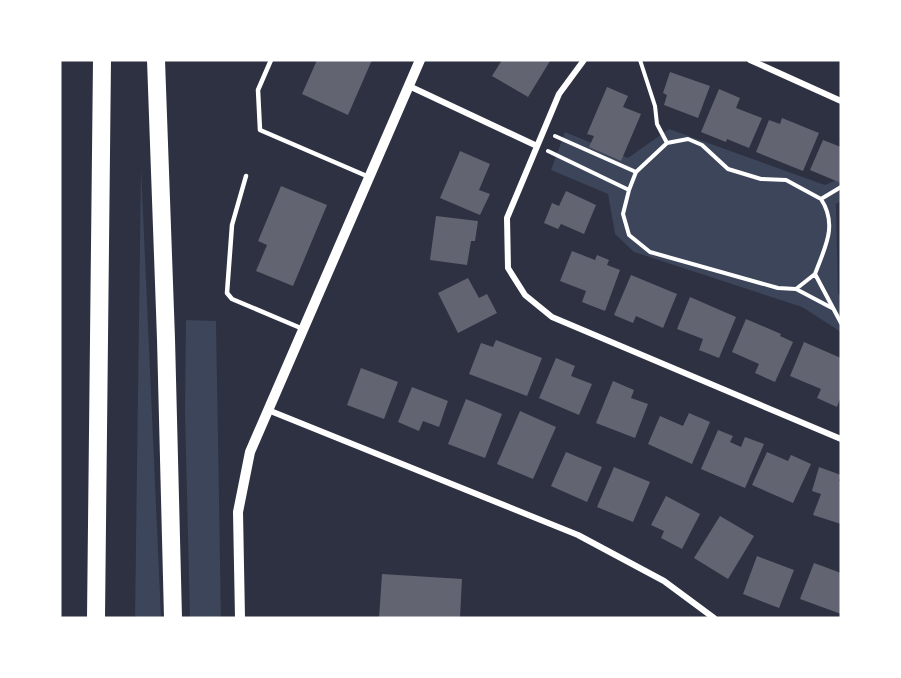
<svg xmlns="http://www.w3.org/2000/svg" width="901" height="678" viewBox="0 0 901 678" font-family="'Fira Sans',sans-serif">
<style>
.green{fill:#3c4559}
.building{fill:#626471}
.lines{fill:none;stroke-linecap:round;stroke-linejoin:round}
.path{stroke:#fff;stroke-width:4}
.service{stroke:#fff;stroke-width:4.5}
.minor{stroke:#fff;stroke-width:6}
.tertiary{stroke:#fff;stroke-width:10}
.motorway{stroke:#fff;stroke-width:18}
</style>
<rect width="100%" height="100%" fill="#2d3142"/>
<path class="green" d="M669,129L825,185L841,178V201L836,204L838,293L841,297V332L802,307L634,252L615,234L608,194L551,170L565,132L628,158Z
M141,168L161,618H135Z
M186,320L216,321L221,618H190L185,413Z"/>
<path class="building" d="M317,60H372L348,115L302,94Z
M502,60H549L550,61L528,97L492,76Z
M670,72L710,86L698,118L664,105L667,95L663,93Z
M607,87L628,96L623,107L641,114L621,161L589,147L594,136L587,134Z
M719,89L740,98L736,108L762,118L749,148L727,139L726,142L701,132Z
M782,118L819,133L803,171L756,152L769,120L780,124Z
M823,140L841,147V183L810,170Z
M460,151L490,164L479,190L490,194L480,215L440,198Z
M281,186L327,205L293,286L256,271L267,245L258,241Z
M566,191L596,205L584,234L561,224L558,229L544,223L552,203L559,206Z
M436,216L478,221L475,241H471L467,265L430,260Z
M572,251L595,260L597,255L609,260L607,265L620,270L605,311L582,302L586,291L560,281Z
M631,275L677,294L663,328L636,316L633,323L614,315Z
M468,278L479,298L487,294L497,313L458,333L438,293Z
M690,297L736,317L719,358L699,350L703,339L677,329Z
M746,319L781,334L780,336L793,342L775,382L755,373L759,364L732,352Z
M496,340L542,358L527,396L469,374L481,343L493,347Z
M804,342L841,358V396L837,407L817,398L821,389L790,376Z
M556,358L575,366L571,376L592,384L579,415L539,398Z
M361,368L398,382L384,419L347,405Z
M613,381L634,390L631,398L648,404L635,438L596,423Z
M412,387L448,401L439,427L423,421L419,431L398,422Z
M466,399L502,414L485,458L448,444Z
M520,411L556,427L533,479L497,464Z
M689,413L710,422L692,464L648,444L660,416L683,426Z
M718,430L733,436L730,442L741,447L745,437L764,444L745,488L701,469Z
M566,452L602,467L587,502L551,486Z
M767,452L788,461L791,455L811,464L793,503L752,485Z
M614,467L650,482L633,522L597,507Z
M819,467L841,475L839,481H841V524L813,515L821,494L812,491Z
M666,496L700,514L682,549L661,538L664,531L651,525Z
M720,516L754,536L728,579L694,558Z
M757,556L794,570L779,608L743,594Z
M814,563L841,573V614L800,599Z
M382,574L462,579L460,618H379Z"/>
<g class="lines">
<path class="path" d="M667,143L688,139L702,145L728,169L761,179L786,180L821,199L841,187
M548,151L629,190L636,172L555,136
M636,172L667,143L657,124L655,106L640,60
M629,190L623,214L629,235L650,252L778,288L796,289L815,274
M821,199C838,225 825,247 815,274L841,323
M796,289L832,308"/>
<path class="service" d="M271,60L258,90L260,130L369,177
M246,176L232,225L227,293L232,299L303,329"/>
<path class="minor" d="M584,60L559,94L507,218L508,268L525,295L552,317L841,439
M750,60L841,101
M409,86L537,146
M268,410L578,535L664,581L714,618"/>
<path class="tertiary" d="M240,618L238,512L250,452L420,60"/>
<path class="motorway" d="M156,60L166,339L173,618
M96,618L102,60"/>
</g>
<rect width="901" height="678" fill="none" stroke="#ffffff" stroke-width="123"/>
</svg>
